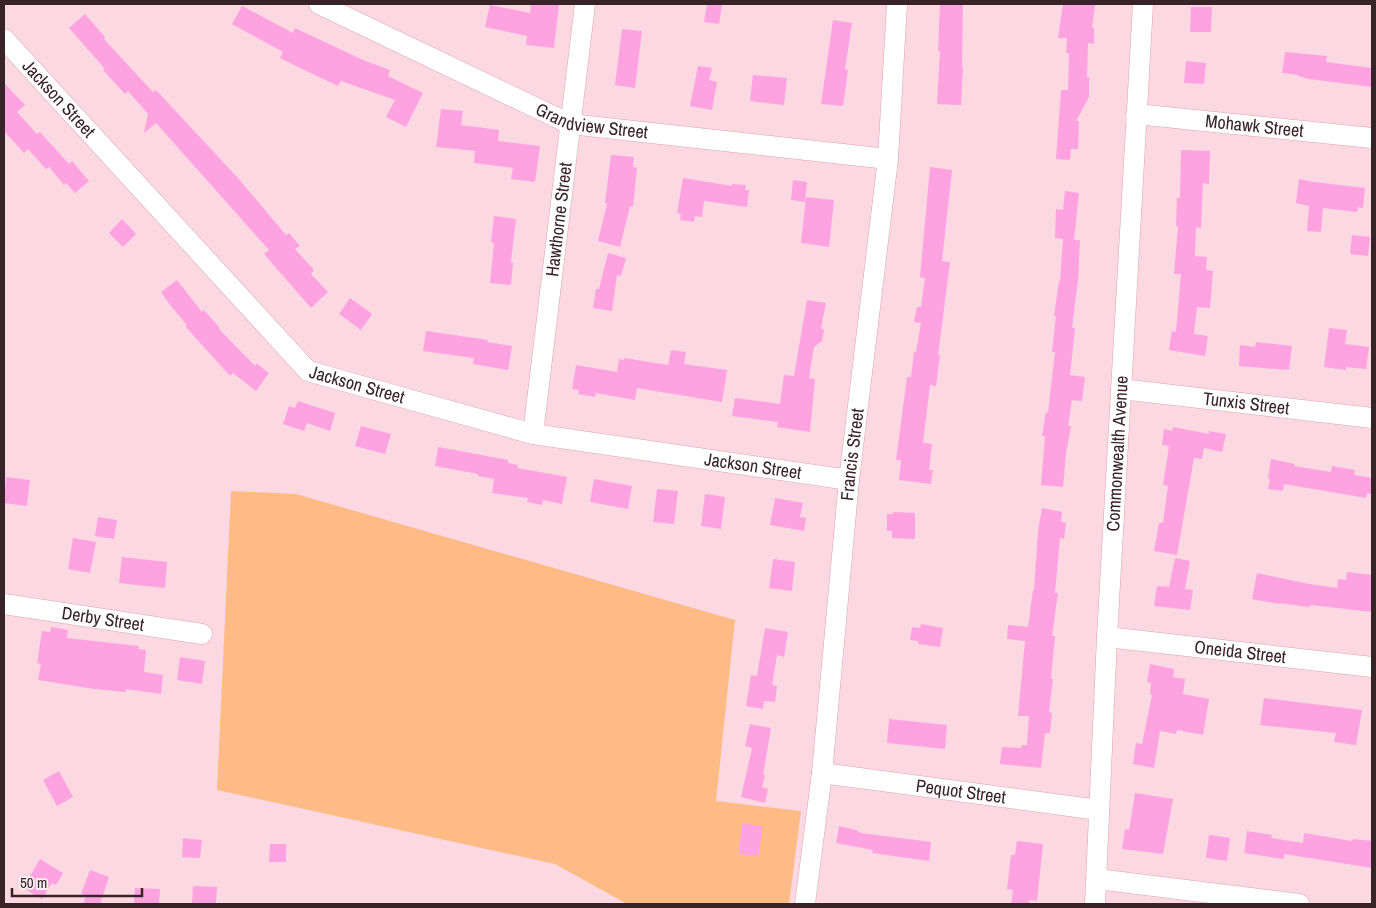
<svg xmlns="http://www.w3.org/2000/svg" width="1376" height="908" viewBox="0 0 1376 908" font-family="'Archivo Narrow',sans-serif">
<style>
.green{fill:#febb86}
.building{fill:#fea3e0}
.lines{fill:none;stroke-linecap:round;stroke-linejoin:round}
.street-casing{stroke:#dba3b3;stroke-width:21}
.street{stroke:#fff;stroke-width:20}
.labels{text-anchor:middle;stroke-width:4;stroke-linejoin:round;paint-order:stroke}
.street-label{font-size:18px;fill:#382329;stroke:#f9ecf0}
</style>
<rect width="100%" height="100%" fill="#fcd8e2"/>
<path class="green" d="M231,491L296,494L735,620L716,801L801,811L789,904H627L555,864L217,790Z"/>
<path class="building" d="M531,4H559L554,48L526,45L527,36L485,27L490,5L530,13Z
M707,4H722L719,24L704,22Z
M940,4H963L962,67H963L961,105L937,104L940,51H938Z
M1063,4H1095L1092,28H1094V44L1088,43L1087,77H1089V97L1076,121H1079L1078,149H1071L1070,160L1056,159L1061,90H1068L1069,53H1066L1067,38H1058Z
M242,6L293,33L295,28L363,60L390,70L388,76L423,93L406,127L386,117L395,100L341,81L338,86L298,67L280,58L283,52L232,24Z
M1191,7H1212L1211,32H1190Z
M85,14L105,37L104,39L153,92L156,90L237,177L286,235L289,233L300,246L295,249L314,270L311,274L328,292L311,308L264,254L269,250L156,123L144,133L148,114L128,91L125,94L103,70L105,69L69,28Z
M833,20L852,23L845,69L848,70L843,106L821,104Z
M622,29L642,31L635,88L615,85Z
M1285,52L1327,56L1326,62L1372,68V87L1309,79L1298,76V75L1282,73Z
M1186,61L1206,63L1204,84L1184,83Z
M698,66L712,68L709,80L717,82L712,110L690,106Z
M753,75L787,78L784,105L750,101Z
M4,83L25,105L17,112L37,134L40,132L69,164L72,161L89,181L75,193L66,183L64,185L49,167L46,169L28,149L24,153L4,131Z
M441,109L463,111L461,125L499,130L498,141L540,146L535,182L511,179L513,168L474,163L475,151L436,147Z
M1181,150L1210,151L1209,184L1203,183L1201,228L1196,227L1195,256L1207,257L1206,270L1213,271L1210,308L1197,307L1194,334L1208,336L1205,356L1169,350L1172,331L1176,332L1181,274H1174L1178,226H1176L1177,198H1180Z
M611,155L634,157L633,167L637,168L633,207L630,206L620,247L598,241L607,204L605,203Z
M930,167L952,170L942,261L950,262L938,355H940L936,386L930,385L923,443L932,444L929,470H933L931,484L899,480L901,460H896L907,377H911L914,352H916L921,323L914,322L917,307H921L925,278L920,277Z
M683,178L732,186V184L746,185L745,190H749L747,207L704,201L702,217L695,216L694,222L680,220L681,214L677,213Z
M1299,179L1314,182L1365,188L1363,208L1358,207L1357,212L1323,208L1321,232L1307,231L1309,206L1296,203Z
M793,180L807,182L805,202L791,200Z
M1065,191L1079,193L1074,240H1080L1078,280L1072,328H1075L1070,375L1085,377L1082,401L1072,400L1068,426H1071L1066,453L1063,487L1041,485L1045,436H1042L1046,412L1048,413L1055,352H1052L1056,316H1054L1059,281H1060L1063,239L1055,238L1056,209L1063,210Z
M806,197L834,200L829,247L801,243Z
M494,216L516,219L511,262L513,263L511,285L490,283L494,243L491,242Z
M122,219L136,234L123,247L109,233Z
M1352,235L1370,237L1368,256L1350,254Z
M608,253L626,258L621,276L617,275L612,311L593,308L596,289H599Z
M177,280L202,312L204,310L220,328L219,329L255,366L256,363L269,373L256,391L233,373L230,376L185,326L187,325L170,305L161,292Z
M350,298L372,314L361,330L339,314Z
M807,300L826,303L821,328L824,330L822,341L814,347L809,378L815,379L810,432L777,427L778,422L732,416L735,398L780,404L784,375L794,376Z
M1329,328L1347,330L1345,344L1369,347L1366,369L1346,367V370L1324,367Z
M426,331L488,340L487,342L512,346L508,370L473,364L474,358L423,351Z
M1256,342L1292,346L1289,370L1239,366L1240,345L1255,347Z
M671,350L686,352L684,364L727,370L722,402L637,388L635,400L596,393L595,397L578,394L579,390L572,389L576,365L617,372L619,359L624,360V358L668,365Z
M298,401L335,413L330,431L307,423L304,431L283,424L289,406L295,408Z
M361,426L391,434L385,454L355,446Z
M1173,427L1209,434V431L1226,434L1222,452L1204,448L1202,459L1194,458L1177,555L1154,551L1159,523H1163L1168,486L1163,485L1169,446L1162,445L1164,429L1172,431Z
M438,447L508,460V463L518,465L517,468L567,477L562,504L543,500L542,505L527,502L528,498L492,493L494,479L478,476V474L435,466Z
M1271,459L1295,464L1294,466L1331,472L1332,466L1355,470L1354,475L1372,478V494L1367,493L1366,498L1284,484L1283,491L1268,489L1270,479L1268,478Z
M6,477L30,480L27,506L4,503Z
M594,479L632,486L628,509L590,502Z
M657,489L678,491L674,524L653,522Z
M705,494L725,497L721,529L701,526Z
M775,498L803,503L800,517L806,518L804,531L770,525Z
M1042,508L1062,512L1061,522L1066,523L1064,539L1060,538L1055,593H1058L1052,636H1055L1051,679H1053L1049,712L1052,713L1050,733H1045L1041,768L1000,764L1002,747L1021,748L1022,745H1027L1029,716H1018L1025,641L1007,639L1008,625L1028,627L1033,590H1034L1038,531Z
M894,512L915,513V539L892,538V531H887V514H892Z
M98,517L117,520L114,539L95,536Z
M73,538L96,542L90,573L68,569Z
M122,557L167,562L165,588L119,583Z
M1175,558L1190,561L1185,589L1193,590L1190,610L1154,606L1157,586L1169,587Z
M773,559L795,562L792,591L769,588Z
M1347,572L1372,575V612L1311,605L1309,607L1279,603V604L1252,599L1257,573L1309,584L1337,588L1338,579L1346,580Z
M921,624L943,628L940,647L918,644V641L910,640L912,627L920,628Z
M51,627L68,630L67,638L139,646L138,649L146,650L144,672L163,675L161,694L126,689V692L94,689L38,680L41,664L37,663L42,631L50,632Z
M765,628L788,632L784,657L777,655L772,685L777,686L775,702L764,701L763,709L746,706L751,675L757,676Z
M180,657L205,661L202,684L177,680Z
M1150,664L1174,669L1173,677L1185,679L1183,694L1209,699L1203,735L1177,730L1176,734L1160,731L1154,768L1133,764L1136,743L1142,744L1152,695L1150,694L1151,683L1147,682Z
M1264,698L1362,710L1356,745L1334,742L1336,733L1260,725Z
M889,719L947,725L945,749L887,743Z
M750,724L771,728L763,775H765L762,787L768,789L765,803L741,797L752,748L745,746Z
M59,771L73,797L57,806L43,780Z
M1135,793L1173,799L1163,854L1122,849L1125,829L1129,830Z
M742,823L762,826L759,856L739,854Z
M839,826L856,830L861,833L931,842L929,861L872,853L873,850L836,843Z
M1247,831L1272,835L1271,838L1303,843L1304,833L1352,841L1353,839L1372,841V868L1284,854V859L1244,853Z
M1209,835L1230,838L1227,861L1206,858Z
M183,838L202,840L200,858L182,857Z
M1017,841L1043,844L1037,901L1029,900V904H1011L1013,890L1007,889L1011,855H1015Z
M270,844H286V862H269Z
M40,859L63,873L56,885L52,883L42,899L23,888Z
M90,870L109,877L100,904H83L86,896L81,894Z
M193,886L217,887L216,904H192Z
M135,888L160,889L159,904H134Z"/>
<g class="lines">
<defs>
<g id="street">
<path id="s1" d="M319,4L570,124L888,159"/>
<path id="s2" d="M4,39L308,371L533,434L849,480"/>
<path id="s3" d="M1136,114L1372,138"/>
<path id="s4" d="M1121,389L1372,418"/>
<path id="s5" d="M533,434L585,4"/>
<path id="s6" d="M4,604L202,634"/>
<path id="s7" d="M1107,637L1372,667"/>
<path id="s8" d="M822,773L1099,810"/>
<path d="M1097,879L1299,904"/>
<path id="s9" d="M805,904L822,773L849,480L888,159L897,4"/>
<path id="s10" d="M1095,904L1107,637L1143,4"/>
</g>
</defs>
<use href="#street" class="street-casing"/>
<use href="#street" class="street"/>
</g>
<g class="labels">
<g class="street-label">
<text dy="6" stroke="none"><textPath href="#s2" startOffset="81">Jackson Street</textPath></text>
<text dy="6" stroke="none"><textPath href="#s1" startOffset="299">Grandview Street</textPath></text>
<text dy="6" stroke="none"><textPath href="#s3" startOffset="119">Mohawk Street</textPath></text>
<text dy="6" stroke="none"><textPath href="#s5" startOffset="216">Hawthorne Street</textPath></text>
<text dy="6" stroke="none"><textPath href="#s2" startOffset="501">Jackson Street</textPath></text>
<text dy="6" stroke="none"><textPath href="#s4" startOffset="126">Tunxis Street</textPath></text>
<text dy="6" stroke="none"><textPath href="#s9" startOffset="452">Francis Street</textPath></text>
<text dy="6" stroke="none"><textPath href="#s10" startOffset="451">Commonwealth Avenue</textPath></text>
<text dy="6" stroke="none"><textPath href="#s2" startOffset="906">Jackson Street</textPath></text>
<text dy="6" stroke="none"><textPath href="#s6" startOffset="100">Derby Street</textPath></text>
<text dy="6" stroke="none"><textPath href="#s7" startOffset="134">Oneida Street</textPath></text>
<text dy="6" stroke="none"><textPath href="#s8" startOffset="140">Pequot Street</textPath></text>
</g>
</g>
<rect width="1376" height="908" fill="none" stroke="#382329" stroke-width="10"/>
<path d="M12 888v8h130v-8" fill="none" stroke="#382329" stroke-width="2.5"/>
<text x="20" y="888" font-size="15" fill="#382329" stroke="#f9ecf0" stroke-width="4" paint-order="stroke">50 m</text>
</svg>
